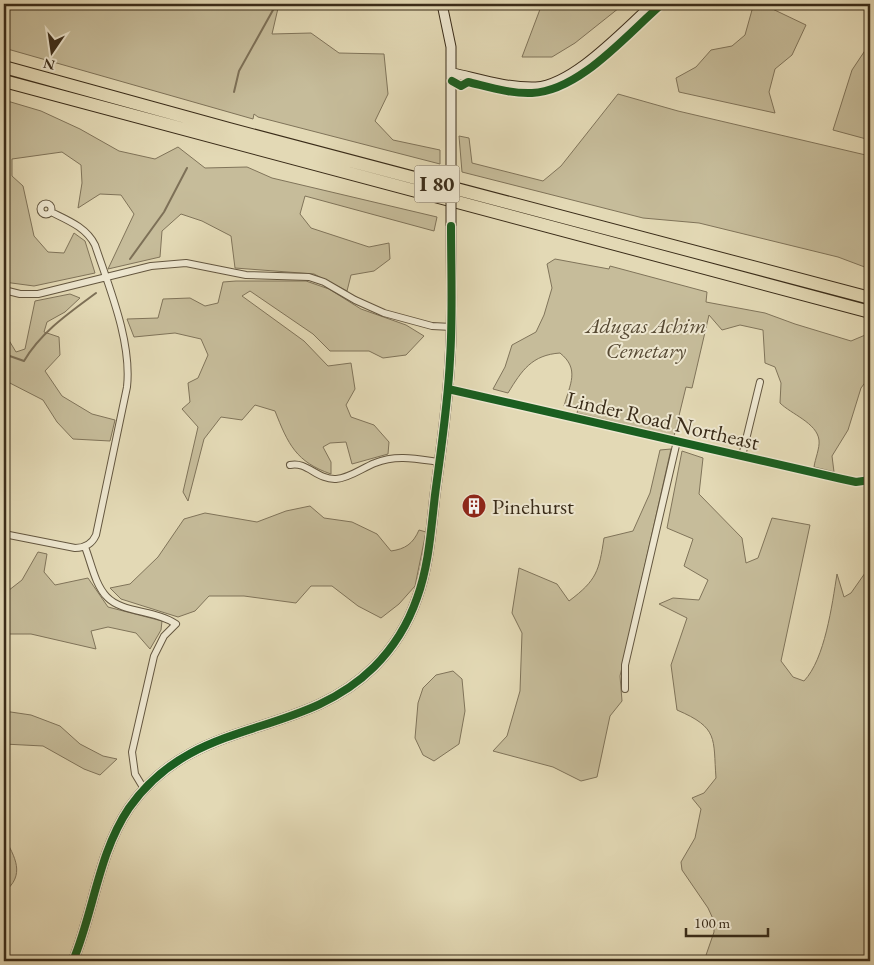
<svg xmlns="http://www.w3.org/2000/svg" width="874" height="965" viewBox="0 0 874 965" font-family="'EB Garamond',serif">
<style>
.green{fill:#c6bc9a;stroke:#80745a}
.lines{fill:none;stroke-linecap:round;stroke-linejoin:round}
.stream{stroke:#7d7057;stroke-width:2}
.street-casing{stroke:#645740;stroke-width:8}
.secondary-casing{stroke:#3a2c19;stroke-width:11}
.highway-casing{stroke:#3a2c19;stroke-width:14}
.street{stroke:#ede6cf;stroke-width:6}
.secondary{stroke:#ede6cf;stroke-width:9}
.highway{stroke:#e3d9b5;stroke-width:12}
.secondary-bridge-casing{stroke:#3a2c19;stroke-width:11;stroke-linecap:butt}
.secondary-bridge{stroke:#ede6cf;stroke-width:9}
.cycleway-casing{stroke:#ede6cf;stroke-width:11}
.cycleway{stroke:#1b5e20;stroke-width:8}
.labels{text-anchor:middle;stroke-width:4;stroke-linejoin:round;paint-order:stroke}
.shield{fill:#ede6cf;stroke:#706450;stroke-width:1}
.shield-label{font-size:21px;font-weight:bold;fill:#3a2c19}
.park-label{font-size:22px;font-style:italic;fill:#564933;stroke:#ede6cf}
.street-label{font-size:22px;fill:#3a2c19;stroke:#ede6cf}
.poi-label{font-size:22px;fill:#3a2c19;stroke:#ede6cf;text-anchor:start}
</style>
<rect width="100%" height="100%" fill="#e3d9b5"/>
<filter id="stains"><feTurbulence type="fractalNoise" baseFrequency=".004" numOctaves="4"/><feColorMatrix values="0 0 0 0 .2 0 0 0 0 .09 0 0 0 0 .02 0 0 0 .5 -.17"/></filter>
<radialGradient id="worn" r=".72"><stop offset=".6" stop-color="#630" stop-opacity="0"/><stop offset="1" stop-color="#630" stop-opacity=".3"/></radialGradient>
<path class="green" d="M4,4H279L272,34L311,33L339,53L384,54L388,94L375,121L393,140L440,150V164L258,117L254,114L253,119L4,48Z
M542,4H624L575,43L552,57H522Z
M757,4H762L806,25L792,55L775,69L769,92L775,113L679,92L676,78L696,67L711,50L732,46L745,35L752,10Z
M870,43V140L833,130L852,70Z
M618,94L678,111L870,156V269L838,257L699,223L643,218L462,172L459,136L469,138L472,163L543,181L561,166Z
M4,100L41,111L80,129L119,151L155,159L178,147L205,168L247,167L272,178L437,217L434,231L305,196L300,214L311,228L369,247L389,243L390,259L374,271L351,275L347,291L314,274L235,268L231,236L202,221L181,214L162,231L160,257L108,269L134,214L121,195L100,194L78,208L82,183L81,165L62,152L12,159V176L23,186L34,236L48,252L64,253L74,233L85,241L95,273L34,286L4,282Z
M555,259L609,269L610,266L707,292L706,302L765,313L795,324L851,341L870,333V376L861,388L848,430L832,456L834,472L814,467C815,459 820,448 819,440C817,423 791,414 780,403L781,383L775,367L765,363L763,330L740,325L722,330L709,315L692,388L686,387L674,436L577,413L578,409L564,406C570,384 580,369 560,353C532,355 522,370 508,393L493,389L505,367L512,345L536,332L544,315L552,288L547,264Z
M236,281H306L329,289L361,309L406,325L424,336L406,355L383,358L369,351H330L313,334L250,291L242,296L304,341L328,366L351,363L355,389L346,405L351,417L374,425L389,442L388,454L352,464L346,442L330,443L323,447L331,462V474C296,462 288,444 275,411L255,405L242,420L221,417L204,439L188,501L183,492L198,427L182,409L190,402L188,383L198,378L208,355L201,339L175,333L134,337L127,319L158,318L163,299L190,298L205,306L218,303L223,282Z
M70,294L80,298L65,312L47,322L44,332L59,337L60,355L45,371L62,396L92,414L115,420L110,441L73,439L57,422L43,400L4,380V332L16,352L25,349L35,301Z
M671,449L620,676L622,701L610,716L597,777L581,781L553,767L493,751L507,736L520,691L522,633L512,613L519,568L557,584L569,601C597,580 599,571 604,538L633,531L650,493L660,450Z
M682,451L703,458L699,494L742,538L746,563L758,558L772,518L810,525L781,661L793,677L804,681C825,659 832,605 837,574L844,597L851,593L870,566V961H704L714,932V921L708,908L682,870L681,862L695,838L701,809L692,798L704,793L716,778C713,738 719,728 677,710L671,665L687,618L659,604L673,598L699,600L708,580L684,566L693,539L667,528Z
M310,506L324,518L352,522L377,534L391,551C405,549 413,544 419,530L426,532L415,586L399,604L381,618L358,606L332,586H311L296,603L244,596H209L195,611L178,617L121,599L110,588L130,584L158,557L184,519L205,513L257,522L286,511Z
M38,552L47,554L44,572L55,585L88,578L108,607L162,621L161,630L150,649L136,633L108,627L91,631L96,649L31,634H4V594L22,580Z
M453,671L462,679L465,711L459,744L434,761L423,755L415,738L418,703L423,688L436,675Z
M4,711L31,715L60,726L80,744L103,756L117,759L100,775L84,769L43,746L4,744Z
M4,837C15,857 26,875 4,892Z"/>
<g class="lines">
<path class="stream" d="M234,92L239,71L273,10V4
M130,259L164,212L187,168
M4,354L24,361C41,332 69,313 96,293"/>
<defs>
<path id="street" d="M40.5 209a5.5 5.5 0 1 1 11 0a5.5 5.5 0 1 1-11 0Z
M4,290L20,294H38L151,266L186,263L246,275L309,277L324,282L355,300L384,313L432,326L452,327
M448,389L842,479L856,482L870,480
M742,456L760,382
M290,465C307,461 317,480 336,479C350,478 362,468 375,463C396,454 418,459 439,462
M4,534L75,548C85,548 92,544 96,535L127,387C132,342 109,287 95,245C86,227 67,220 51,212
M85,547C91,562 95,585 107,597C122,613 156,610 176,624L164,636L154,656L132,752L135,774L144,789
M625,689V665L677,441"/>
<path id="secondary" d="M442,4L451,47V172
M453,73C480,79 508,88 536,87C575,84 624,29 653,4
M73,961C94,911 98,854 129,808C195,714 299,741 374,667C393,648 408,624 417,598C429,565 431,529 435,495C441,449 448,404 450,359C453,315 451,270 451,226"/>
<path id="highway" d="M4,67L229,129L870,298
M4,81L870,312"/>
</defs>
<use href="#street" class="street-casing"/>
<use href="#secondary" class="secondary-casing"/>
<use href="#highway" class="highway-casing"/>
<use href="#street" class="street"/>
<use href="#secondary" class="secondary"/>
<use href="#highway" class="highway"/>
<defs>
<path id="secondary-bridge" d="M451,172V226"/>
</defs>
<use href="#secondary-bridge" class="secondary-bridge-casing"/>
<use href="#secondary-bridge" class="secondary-bridge"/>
<defs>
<path id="cycleway" d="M452,81L461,86L468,82C489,87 511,94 532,93C580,91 627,34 662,4
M448,389L842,479L856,482L870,480
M73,961C94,911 98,854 129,808C195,714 299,741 374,667C393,648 408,624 417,598C429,565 431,529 435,495C441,449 448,404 450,359C453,315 451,270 451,226"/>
</defs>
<use href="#cycleway" class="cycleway-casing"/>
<use href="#cycleway" class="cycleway"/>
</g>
<defs>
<symbol id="building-disc" viewBox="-11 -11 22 22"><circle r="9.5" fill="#8f2418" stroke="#ede6cf"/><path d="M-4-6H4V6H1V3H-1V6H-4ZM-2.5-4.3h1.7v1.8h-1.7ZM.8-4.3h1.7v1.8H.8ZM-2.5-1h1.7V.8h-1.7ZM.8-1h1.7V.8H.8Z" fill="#fff"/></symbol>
</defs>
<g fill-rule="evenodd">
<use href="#building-disc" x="460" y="492" width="28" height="28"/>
</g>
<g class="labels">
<rect class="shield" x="414.5" y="165.5" width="45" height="37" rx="4"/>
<g class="shield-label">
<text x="437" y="191">I 80</text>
</g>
<g class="park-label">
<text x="646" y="333">Adugas Achim<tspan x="646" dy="25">Cemetary</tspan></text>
</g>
<g class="street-label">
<text transform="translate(663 420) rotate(13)" y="8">Linder Road Northeast</text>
</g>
<g class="poi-label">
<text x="492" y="514">Pinehurst</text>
</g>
</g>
<rect width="874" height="965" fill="none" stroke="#e3d9b5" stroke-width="20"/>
<rect x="5" y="5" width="864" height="955" fill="none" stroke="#3a2c19" stroke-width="2.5"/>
<rect x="10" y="10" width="854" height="945" fill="none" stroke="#3a2c19"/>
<g transform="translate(52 52) rotate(193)" stroke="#ede6cf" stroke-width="4" paint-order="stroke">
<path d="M0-4L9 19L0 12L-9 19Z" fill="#3a2c19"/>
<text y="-8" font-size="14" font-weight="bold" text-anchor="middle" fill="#3a2c19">N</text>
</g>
<path d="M686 928v8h82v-8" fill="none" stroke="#3a2c19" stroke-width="2.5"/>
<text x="694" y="928" font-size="15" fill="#3a2c19" stroke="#ede6cf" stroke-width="4" paint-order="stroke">100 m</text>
<rect width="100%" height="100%" filter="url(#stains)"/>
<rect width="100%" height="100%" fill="url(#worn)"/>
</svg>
